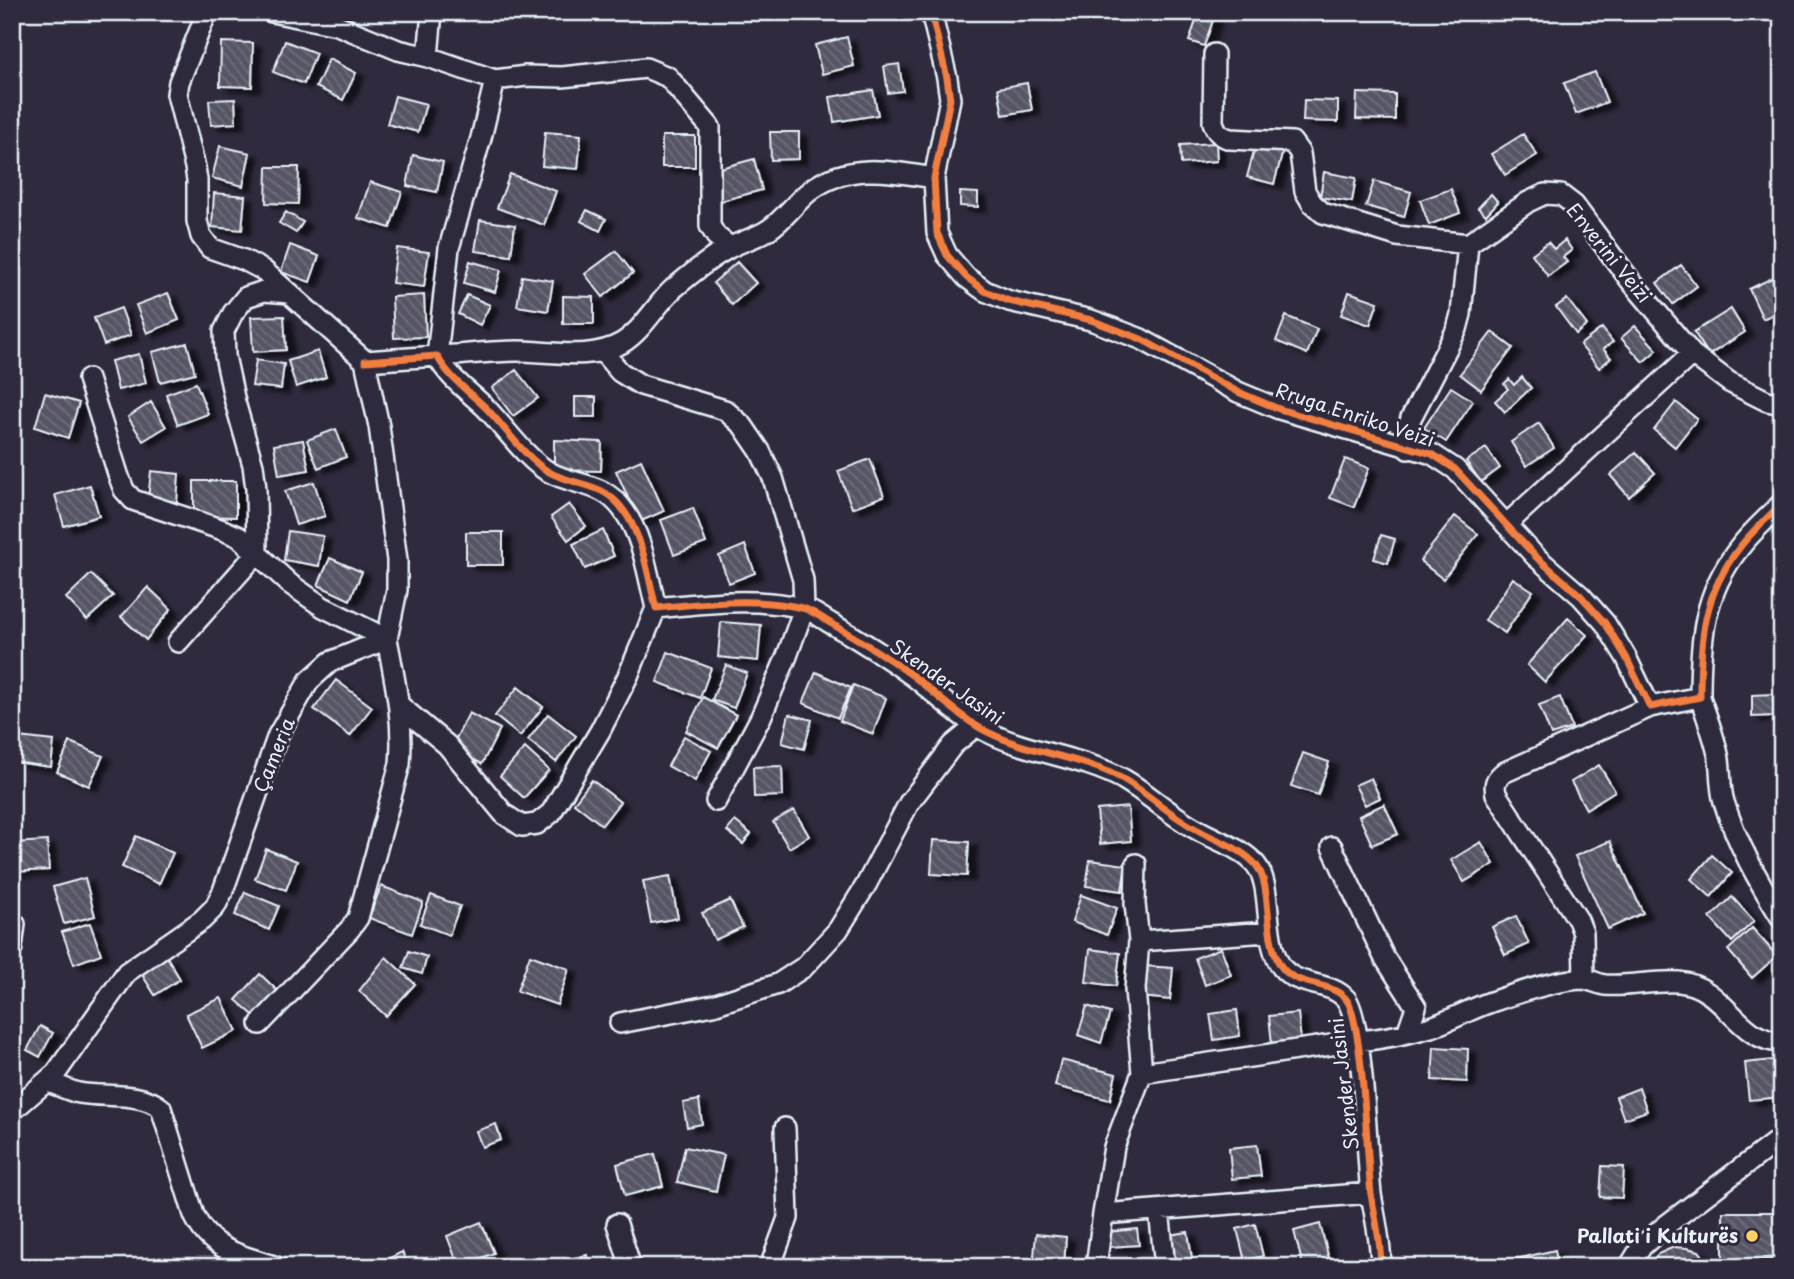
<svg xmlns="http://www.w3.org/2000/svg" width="1794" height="1279" viewBox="0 0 1794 1279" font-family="'Playpen Sans',sans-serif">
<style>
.building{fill:url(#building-back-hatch);stroke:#e8f1f8;stroke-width:2;filter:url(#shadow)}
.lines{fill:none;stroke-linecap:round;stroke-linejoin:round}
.minor-casing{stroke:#e8f1f8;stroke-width:24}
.minor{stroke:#2f2a3d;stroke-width:19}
.cycleway-casing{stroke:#2f2a3d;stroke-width:11}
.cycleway{stroke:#f27e40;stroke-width:7}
.poi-dot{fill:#ffd166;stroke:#2f2a3d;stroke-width:2.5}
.labels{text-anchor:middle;stroke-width:6;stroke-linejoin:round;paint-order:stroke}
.street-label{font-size:19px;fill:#e8f1f8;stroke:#2f2a3d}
.poi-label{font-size:19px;font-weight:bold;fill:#e8f1f8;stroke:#2f2a3d;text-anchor:end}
</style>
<defs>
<pattern id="building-back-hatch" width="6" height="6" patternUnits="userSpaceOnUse" patternTransform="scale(1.75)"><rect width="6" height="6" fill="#575565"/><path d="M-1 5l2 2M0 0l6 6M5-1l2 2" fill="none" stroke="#6f6e7c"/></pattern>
<filter id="shadow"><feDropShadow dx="8" dy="4.5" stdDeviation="2" flood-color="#0009"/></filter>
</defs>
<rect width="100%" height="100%" fill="#2f2a3d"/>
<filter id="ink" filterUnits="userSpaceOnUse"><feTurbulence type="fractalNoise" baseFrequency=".0143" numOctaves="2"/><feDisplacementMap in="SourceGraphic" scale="14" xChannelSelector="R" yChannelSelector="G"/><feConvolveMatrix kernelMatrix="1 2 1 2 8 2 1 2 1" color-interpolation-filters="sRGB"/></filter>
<g filter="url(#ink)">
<path class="building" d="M1199,12H1216L1204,46L1189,41Z
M847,37L854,66L822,74L815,45Z
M285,41L316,53L304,84L273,72Z
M221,42L253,43L252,87L220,86Z
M329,59L356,73L343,100L316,87Z
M899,64L903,91L888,93L884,66Z
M1595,72L1607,102L1576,114L1564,83Z
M1027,83L1032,110L1003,115L998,88Z
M873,90L878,115L834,122L830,97Z
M1357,93L1395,94V120L1356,119Z
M395,96L426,104L418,132L387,124Z
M235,99L236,123L211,125L209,100Z
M1304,100L1338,101V122L1303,121Z
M545,132L581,135L578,169L542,166Z
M770,132H799V159L771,160Z
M1523,134L1537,155L1505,175L1491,154Z
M662,136H695V167H662Z
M1216,143L1217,161L1181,164L1180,145Z
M1256,143L1283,151L1274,184L1247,177Z
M220,146L250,153L243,186L212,178Z
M413,155L443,162L437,192L407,186Z
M754,159L762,190L721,201L713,170Z
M267,167H299L298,204L266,203Z
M1324,172L1356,178L1352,202L1320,197Z
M510,174L556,191L544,225L497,208Z
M1374,181L1411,192L1404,217L1366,206Z
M370,182L402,192L390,228L358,218Z
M1451,189L1460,213L1429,225L1420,200Z
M960,192L978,193V207L960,206Z
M214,193L245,196L242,230L212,227Z
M1491,194L1498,202L1486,215L1478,208Z
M587,210L606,219L600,231L581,221Z
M286,212L303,222L296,233L279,223Z
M480,220L515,225L511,256L475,251Z
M1565,240L1572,250L1563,257L1567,262L1548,276L1532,254L1548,242L1554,249Z
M290,245L319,256L310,282L281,272Z
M397,248L429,252L424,287L392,283Z
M616,251L633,273L603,297L585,274Z
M470,261L501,270L495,292L464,283Z
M737,262L756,283L732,305L713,283Z
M1681,265L1697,286L1673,304L1657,283Z
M522,276L553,281L548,311L517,306Z
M1772,278L1782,299V310L1763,319L1749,289Z
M1349,292L1378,302L1370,325L1341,315Z
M168,293L179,320L147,333L136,305Z
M424,295L426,337L394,338L392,297Z
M467,295L490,305L480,325L458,314Z
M563,296L594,297V324H563Z
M1567,299L1587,325L1576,334L1556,307Z
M121,308L131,335L104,345L94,318Z
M1731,309L1745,332L1709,355L1694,332Z
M284,316L286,350L253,352L251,317Z
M1286,316L1317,329L1307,354L1276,341Z
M1635,326L1657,350L1643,362L1621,338Z
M1602,328L1613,342L1603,349L1611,358L1599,368L1580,345Z
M1492,332L1513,348L1481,390L1460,374Z
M187,343L195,373L160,382L152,352Z
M318,351L326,377L296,387L288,361Z
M139,354L146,383L118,390L111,361Z
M256,360L284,364L281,389L252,386Z
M516,370L538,398L513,416L492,388Z
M1522,377L1531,388L1505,412L1495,401L1508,389L1504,384L1509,379L1514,385Z
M196,383L208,414L178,425L166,394Z
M1451,387L1473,401L1446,442L1424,428Z
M45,393L79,403L68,438L35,427Z
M575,397H596V417H575Z
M151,402L166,427L143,441L128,417Z
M1676,402L1697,419L1675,447L1654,430Z
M1539,423L1554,448L1526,466L1511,442Z
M336,429L346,457L318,468L307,440Z
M303,440L309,470L279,475L274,445Z
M554,440L602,442L601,471L554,470Z
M1486,448L1500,468L1481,482L1466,461Z
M1636,452L1655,473L1629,497L1610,475Z
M870,459L884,496L852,508L838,471Z
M1345,459L1369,468L1354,507L1330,498Z
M641,460L664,511L639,522L616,471Z
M151,471L179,474L177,502L148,499Z
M194,481H236V517L194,516Z
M314,482L325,516L296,525L285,491Z
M90,485L99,516L64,526L55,495Z
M569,504L586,526L568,540L551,517Z
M693,508L706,543L674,555L661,520Z
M1455,516L1478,534L1443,579L1420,561Z
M603,530L614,556L585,569L573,544Z
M288,531L323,536L319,566L284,560Z
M466,532H503V565H466Z
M1381,535L1395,539L1388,563L1374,559Z
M745,545L755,573L729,583L719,556Z
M330,558L362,572L350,600L318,585Z
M91,574L113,596L87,620L66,598Z
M1513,578L1533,591L1505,633L1485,620Z
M148,587L171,609L146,640L121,617Z
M1568,618L1587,635L1545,682L1527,665Z
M721,622L761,625L758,661L718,657Z
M668,652L711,668L700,698L657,682Z
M726,665L747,673L734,708L712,700Z
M816,672L851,688L838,718L803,703Z
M336,680L372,707L350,736L314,709Z
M853,685L886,698L873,734L840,721Z
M518,687L543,707L520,736L495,716Z
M1773,694L1774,716L1752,717V695Z
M703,697L736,715L718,748L686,731Z
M1560,697L1572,728L1551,735L1539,705Z
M469,713L500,729L482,764L451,748Z
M548,714L576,736L556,762L528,740Z
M789,714L812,720L804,749L782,743Z
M684,736L711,751L695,781L668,766Z
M18,737L54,741L51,767L14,762Z
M70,742L103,756L89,786L57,772Z
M525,748L549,770L524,798L500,776Z
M1303,753L1329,762L1318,795L1291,786Z
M1599,765L1615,791L1586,809L1571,782Z
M782,766L783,796L754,797L753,767Z
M1371,778L1380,798L1365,805L1355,785Z
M592,780L620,802L602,825L574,803Z
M1384,804L1398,834L1372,845L1359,816Z
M1128,807L1131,841L1100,844L1097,810Z
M794,810L809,836L789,848L773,822Z
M735,821L751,834L743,844L727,831Z
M136,836L173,853L159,884L122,867Z
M933,840L969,842L967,876L931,874Z
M47,841L49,870L12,872V843Z
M1610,841L1643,913L1608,929L1575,856Z
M1481,842L1494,864L1464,882L1451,860Z
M266,849L297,861L286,890L255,879Z
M1712,855L1732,873L1711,897L1691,879Z
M1090,860L1126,865L1122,891L1086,886Z
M670,876L678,918L651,923L643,881Z
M85,878L95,916L64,924L53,887Z
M381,886L423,902L412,934L369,918Z
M245,892L279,906L269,930L235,915Z
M431,895L460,906L449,935L420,924Z
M1081,895L1117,908L1107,935L1072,922Z
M1732,897L1754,921L1732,942L1710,918Z
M730,900L743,927L715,940L702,913Z
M1516,916L1529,944L1505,955L1492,927Z
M90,923L101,954L74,964L62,932Z
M1752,928L1777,956L1752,978L1728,950Z
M1221,948L1231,975L1205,985L1195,958Z
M1090,949L1120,953L1116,986L1086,982Z
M409,951L427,957L422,974L403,968Z
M530,955L569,969L557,1005L517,991Z
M167,957L180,979L155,995L141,973Z
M386,957L415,984L386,1016L359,991Z
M1144,966L1173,968L1170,1000L1142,997Z
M260,974L283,996L260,1021L236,1000Z
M221,998L237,1031L202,1048L186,1014Z
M1087,1006L1110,1013L1101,1043L1078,1035Z
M1237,1010L1240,1036L1214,1040L1210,1014Z
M1298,1013L1301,1041L1272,1044L1269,1016Z
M40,1026L53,1033L40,1057L27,1050Z
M1434,1047L1468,1049L1467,1082L1432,1080Z
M1782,1059V1097L1749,1100L1745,1063Z
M1061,1060L1116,1074L1110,1100L1055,1086Z
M1639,1088L1647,1111L1624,1119L1616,1097Z
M699,1100L702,1124L687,1127L683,1103Z
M496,1124L501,1140L482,1147L476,1131Z
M1257,1145L1261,1176L1232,1179L1229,1148Z
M685,1147L724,1155L716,1191L677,1182Z
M655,1154L663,1186L625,1196L617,1164Z
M1602,1166L1624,1167L1622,1198L1600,1197Z
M1723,1212H1782V1260H1723Z
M481,1222L494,1253L459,1267L447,1236Z
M1255,1224L1263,1256L1245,1261L1237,1229Z
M1320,1224L1329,1259L1303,1266L1294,1231Z
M1137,1229L1139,1245L1109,1247L1107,1232Z
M1188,1232L1193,1265L1174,1267L1169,1235Z
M1036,1234L1066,1237L1064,1267H1033Z
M1674,1247L1687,1248L1699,1251L1711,1267H1646L1658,1254Z
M1555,1250L1558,1267H1514L1512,1260Z
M402,1252L409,1267H380L379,1263Z
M587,1255L590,1267H562L561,1261Z"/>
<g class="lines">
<defs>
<path id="minor" d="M207,12L179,82L177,94L195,167L197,180V221L201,236L210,248L244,260L263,270L365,361
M272,12L337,25L398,50L428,57
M432,12L428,57L495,80L526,76L562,77L646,68L668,77L710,127V226L716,236L730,247
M931,12L947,78L950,99L934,178L937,233L947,255L966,277L985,291L1009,301L1091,320L1141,339L1238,392L1279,409L1432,454L1455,469L1535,556L1581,596L1605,623L1626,657L1650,707L1700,697C1700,641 1703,593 1740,547C1752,531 1768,518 1782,503
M1214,54L1213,122C1216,132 1220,136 1230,139L1292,142L1300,153L1305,191L1312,203L1323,213L1397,236L1468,244L1528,202L1545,194L1561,195L1574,205L1630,280L1692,354L1729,382L1767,401L1782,404
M495,80L481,138L449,248L437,356C464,355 490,351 517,351C551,351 591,361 622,343C643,330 655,306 673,289C691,274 709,259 729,248C741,241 756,238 768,230C784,220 795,202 811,190C848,162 891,171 934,178
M602,351L620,372L641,385L725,410L743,426L760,451L773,478L803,580L804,608L787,656L761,717L716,801
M365,361L437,356C449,378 467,390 485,407C504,426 526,459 549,472C577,487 603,481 624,511C643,537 648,576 656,608C702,603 757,597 802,608C812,610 823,619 832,624C860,640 887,657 913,676C935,693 956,714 980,728C1024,753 1078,755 1123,779C1149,794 1171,816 1198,830C1217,841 1242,848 1256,865C1273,886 1263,934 1279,963C1293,989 1329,979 1346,999C1363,1019 1367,1159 1371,1194C1375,1218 1381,1242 1381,1267
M88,379L119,477L124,490L133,500L223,530L239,537L290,584L323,607L387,639C395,681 404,721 400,764L358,918L350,929L260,1024
M1408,449V429L1411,418L1457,329L1461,314L1468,244
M1506,525L1692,354
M178,642L257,553L256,489L253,465L235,402L225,356L224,331L233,313L246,297L264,291L290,293
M1700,697C1707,718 1715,738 1719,759C1721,774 1720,789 1724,802C1737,844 1759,882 1782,919
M399,705L447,745L504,814L522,826L537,824L551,813L600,731L628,676L656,608
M1332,847L1384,957L1416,1007L1407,1033
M1136,864L1135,904L1139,941
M12,948L15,924
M1584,979L1583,933L1578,920L1496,794C1494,784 1495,780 1503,773L1650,707
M620,1023L713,1005L778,984L804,967L838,930L866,885L909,803L953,745L976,726
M1142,1073L1358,1041C1383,1039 1407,1034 1431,1027C1452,1020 1470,1009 1491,1002C1514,994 1560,979 1584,979C1591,980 1598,984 1605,985C1629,987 1655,980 1679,982C1725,986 1737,1042 1782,1042
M48,1082C58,1085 69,1091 79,1093C105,1098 140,1091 161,1108L194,1215C211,1252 242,1255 277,1267
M12,1111L56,1073L127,972L202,920L215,907L223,891L278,735L309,681L330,662L387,639L397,590V560L379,426L365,361
M1159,1210L1165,1267
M1103,1214L1114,1147L1142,1073L1135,989L1139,941L1268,932
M617,1224L631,1267
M770,1267L788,1218L785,1128
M1096,1267L1103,1214L1371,1193
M1629,1267L1642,1246L1665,1226L1782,1137"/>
</defs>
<use href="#minor" class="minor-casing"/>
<use href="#minor" class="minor"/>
<defs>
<path id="cycleway" d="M931,12L947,78L950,99L934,178L937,233L947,255L966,277L985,291L1009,301L1091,320L1141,339L1238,392L1279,409L1432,454L1455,469L1535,556L1581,596L1605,623L1626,657L1650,707L1700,697C1700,641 1703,593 1740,547C1752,531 1768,518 1782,503
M365,361L437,356C449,378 467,390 485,407C504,426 526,459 549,472C577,487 603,481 624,511C643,537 648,576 656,608C702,603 757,597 802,608C812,610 823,619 832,624C860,640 887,657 913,676C935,693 956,714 980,728C1024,753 1078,755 1123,779C1149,794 1171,816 1198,830C1217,841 1242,848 1256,865C1273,886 1263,934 1279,963C1293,989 1329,979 1346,999C1363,1019 1367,1159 1371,1194C1375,1218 1381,1242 1381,1267"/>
</defs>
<use href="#cycleway" class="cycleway-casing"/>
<use href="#cycleway" class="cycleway"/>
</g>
</g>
<circle class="poi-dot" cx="1752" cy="1236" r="7"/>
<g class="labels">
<g class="street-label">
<text transform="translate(1609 253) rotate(51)" y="7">Enverini Veizi</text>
<text transform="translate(1355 415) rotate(18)" y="7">Rruga Enriko Veizi</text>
<text transform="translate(947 682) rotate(35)" y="7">Skender Jasini</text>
<text transform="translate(274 755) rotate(-68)" y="7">Çameria</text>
<text transform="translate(1344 1084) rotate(-97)" y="7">Skender Jasini</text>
</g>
<g class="poi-label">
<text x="1738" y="1243">Pallati i Kulturës</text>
</g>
</g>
<rect width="1794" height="1279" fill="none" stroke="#2f2a3d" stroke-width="42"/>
<rect x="21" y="21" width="1752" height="1237" fill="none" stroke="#e8f1f8" stroke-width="2.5" filter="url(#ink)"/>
</svg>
